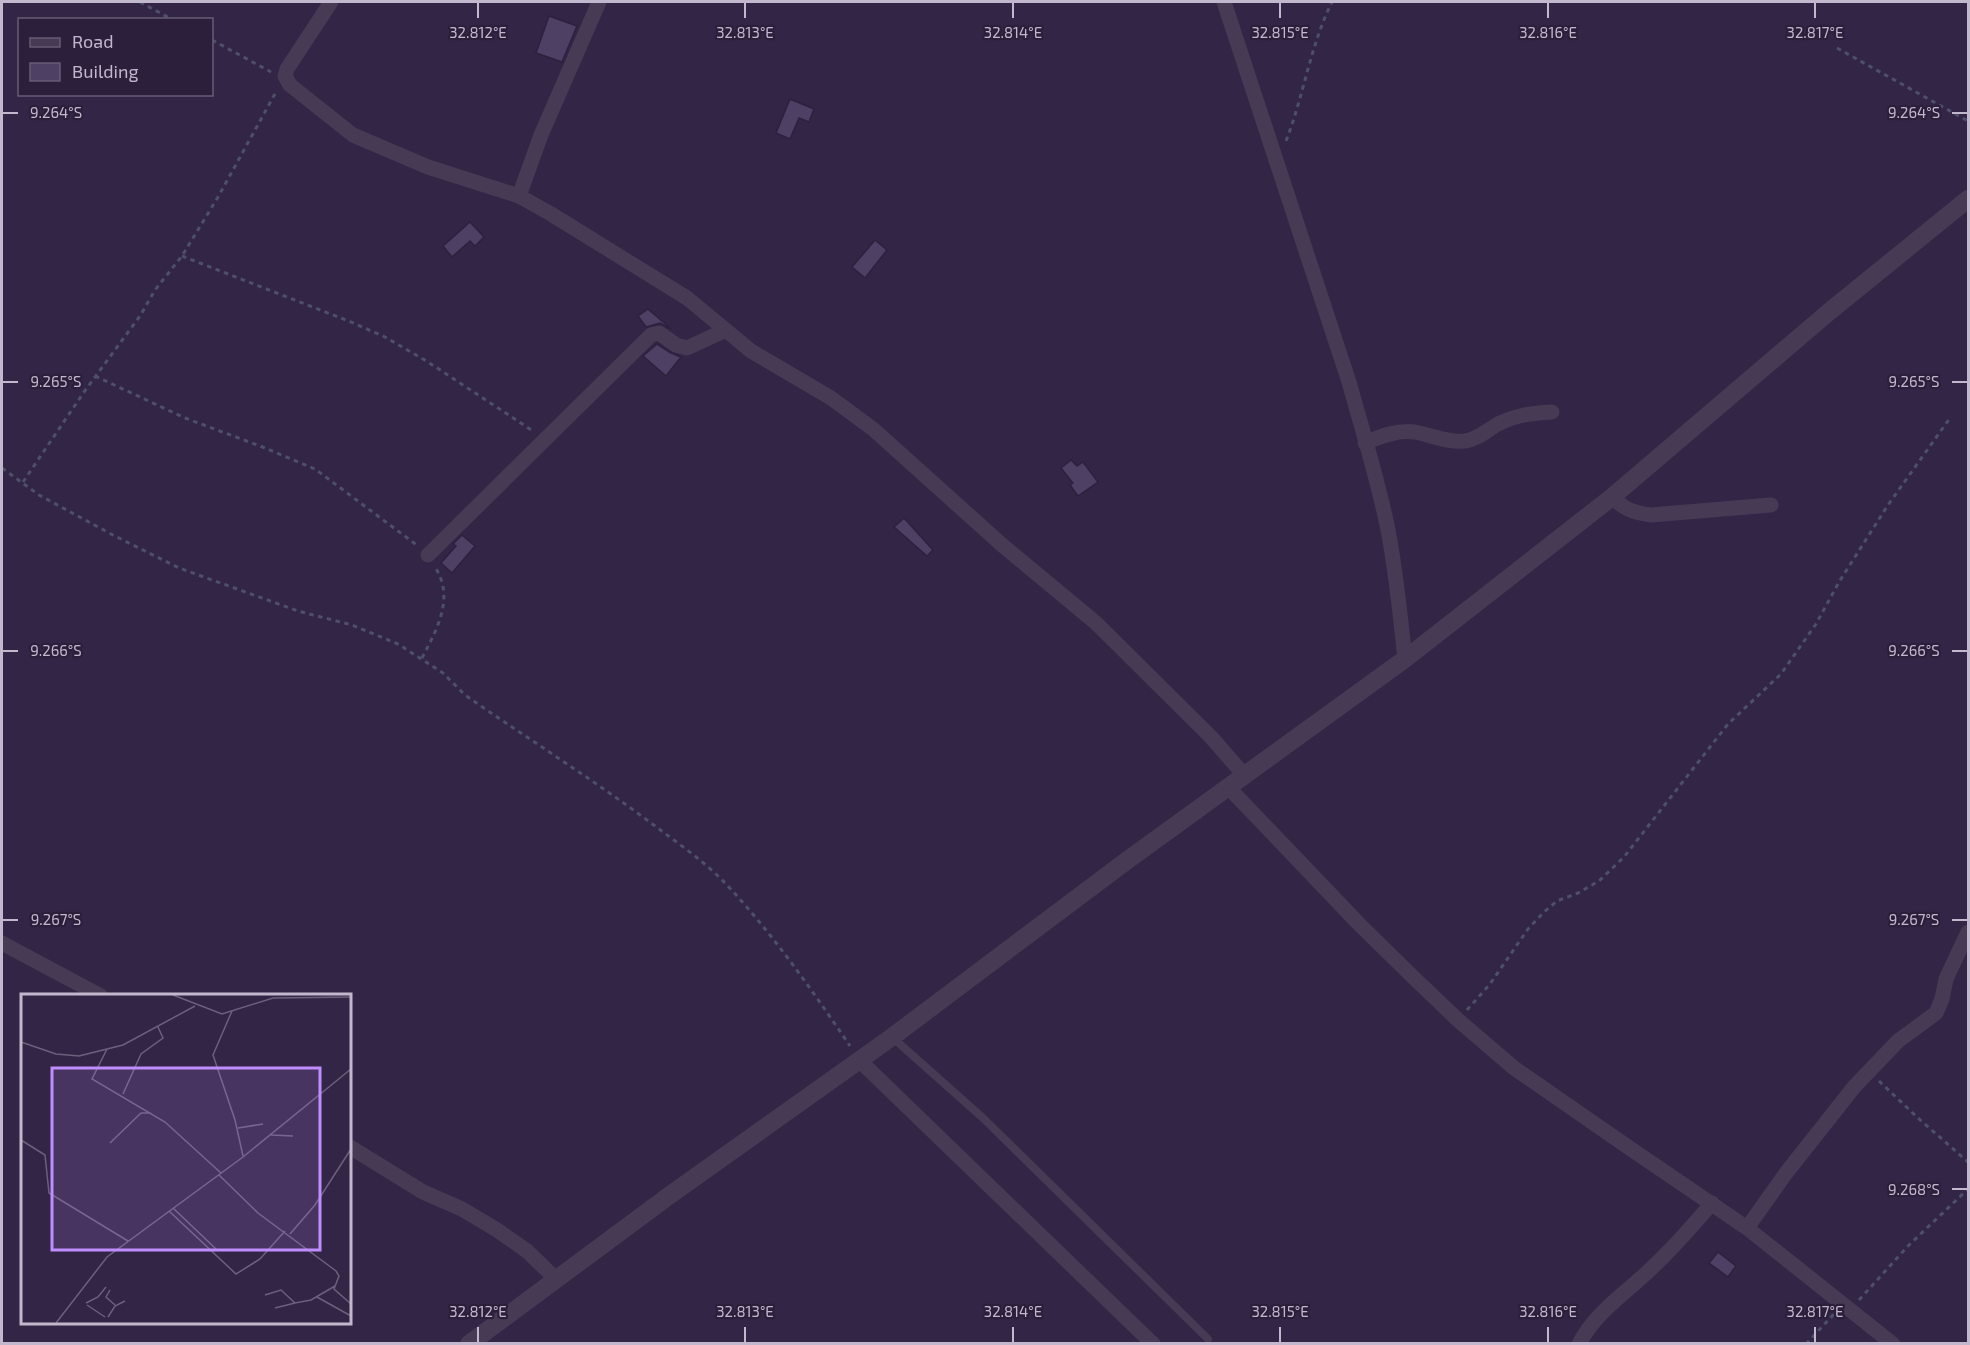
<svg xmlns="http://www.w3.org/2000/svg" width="1970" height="1345" viewBox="0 0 1970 1345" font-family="'Exo 2',sans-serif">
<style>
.building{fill:#4e3f64;stroke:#2d213d;stroke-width:1.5}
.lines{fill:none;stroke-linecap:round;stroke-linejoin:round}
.path{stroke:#4e506a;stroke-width:3;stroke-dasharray:4.5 4.5;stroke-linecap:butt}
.service{stroke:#463a55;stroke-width:8}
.minor{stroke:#463a55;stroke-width:15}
.tertiary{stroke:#463a55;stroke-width:18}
.ticks{fill:none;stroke:#c2b8ce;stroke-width:2}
.inset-road{fill:none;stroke:#6c607c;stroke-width:1.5}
.view{fill:#c08dff;fill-opacity:0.15;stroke:#c08dff;stroke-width:3}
.inset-edge{fill:none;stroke:#c2b8ce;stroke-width:3}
.ticks-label{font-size:15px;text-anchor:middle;fill:#c2b8ce;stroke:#2b1f3b;stroke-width:4.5;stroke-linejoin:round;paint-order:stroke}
</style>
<rect width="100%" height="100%" fill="#332546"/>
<path class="building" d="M549,16L577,26L562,62L536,53Z
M790,99L814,109L809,122L799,118L790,139L776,133Z
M470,222L484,237L475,246L470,241L452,257L443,246Z
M875,240L887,250L865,278L852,267Z
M648,309L670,328H669L660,323L646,327L638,316Z
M657,344L671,353L681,357L666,376L643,356Z
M1071,460L1077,466L1083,462L1098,482L1078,496L1070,485L1073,483L1061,468Z
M904,518L933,550L927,556L894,527Z
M462,535L475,546L452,573L441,563L456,546L453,544Z
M1718,1252L1736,1266L1728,1277L1709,1263Z"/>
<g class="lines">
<path class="path" d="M140,2L173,20
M212,40L271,72
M1837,48L1968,121
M1286,141C1304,95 1310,46 1332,2
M182,256L351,322L385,337L428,362L533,431
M95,376L185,418L260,446L315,469L418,546
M2,468L39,495L111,534L179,568L298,611L352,625L398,644L443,673L465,695C528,739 594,780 655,826C679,844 705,862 726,884C772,933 812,990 850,1046
M23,482L84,392L140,316L155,290L182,256L218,197L276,92
M422,658C437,629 455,598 435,567
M1467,1010L1490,984L1528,929L1544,912L1557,901L1578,893L1599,881L1624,857L1728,724L1781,674L1816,624L1839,582L1888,505L1950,418
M1879,1081L1918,1118L1968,1162
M1859,1300L1908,1246L1968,1189
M1806,1344L1834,1314"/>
<path class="service" d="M893,1038L983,1118L1208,1339"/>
<path class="minor" d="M331,2L287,69L285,76L290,85L353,135L428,167L519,196L551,214L687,298L751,351L831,398L873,429L1001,544L1096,623L1211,737L1245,776
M1224,2L1349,382C1362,429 1377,477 1387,525C1396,569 1400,614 1405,659
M519,196L541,135L599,2
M1365,443C1381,436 1397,430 1415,432C1431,435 1448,443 1465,441C1478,439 1487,430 1498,424C1516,415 1532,413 1552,412
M1612,497C1624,509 1634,513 1651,515L1771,505
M428,555L651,335L659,333L676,345L687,348L726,330
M1229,788L1359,924L1413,977L1458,1020L1514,1068L1628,1147L1747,1228L1893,1344
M2,943L101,996
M859,1060L1153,1344
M350,1147L423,1192L462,1209L497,1230L527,1251L556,1279
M1747,1228L1786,1173L1854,1087L1898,1041L1936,1013L1942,999L1946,979L1968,932
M1579,1344C1594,1315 1619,1298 1642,1277C1668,1254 1690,1229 1712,1203"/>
<path class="tertiary" d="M469,1344L670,1195L892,1037L1129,859L1405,659L1612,497L1830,311L1968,199"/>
</g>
<path class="ticks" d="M478,3V18M745,3V18M1013,3V18M1280,3V18M1548,3V18M1815,3V18M3,113H18M1952,113H1967M3,382H18M1952,382H1967M3,651H18M1952,651H1967M3,920H18M1952,920H1967M1952,1189H1967M478,1327V1342M745,1327V1342M1013,1327V1342M1280,1327V1342M1548,1327V1342M1815,1327V1342"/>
<g transform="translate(21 994)">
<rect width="330" height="330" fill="#332546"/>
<path class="inset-road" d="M152,1L201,20L252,4L330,3M211,17L192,61L214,126L222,162M0,48L35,60L58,62L102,51L174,12M86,55L71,85L144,128L200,179M102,100L120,60L142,44L137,33M217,134L242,130M250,141L272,142M0,146L24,161L28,199L107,247M89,149L120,119H130M198,181L237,219L315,277L318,282L313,295L330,310M152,214L195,255M148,217L215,280L239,265L264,237M269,240L294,211L330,155M89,296L85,303L94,311M244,301L260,296L274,309L290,306L314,292M296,303L330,322M65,309L77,303L85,293M66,311L84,323M254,314L274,309M87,323L94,312L104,307M35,329L86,263L222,163L330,75"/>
<path class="view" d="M31,74H299V256H31Z"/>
<rect width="330" height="330" class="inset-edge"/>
</g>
<g class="ticks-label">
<text x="478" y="38">32.812°E</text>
<text x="745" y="38">32.813°E</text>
<text x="1013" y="38">32.814°E</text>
<text x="1280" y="38">32.815°E</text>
<text x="1548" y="38">32.816°E</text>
<text x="1815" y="38">32.817°E</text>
<text x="56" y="118">9.264°S</text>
<text x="1914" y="118">9.264°S</text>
<text x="56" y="387">9.265°S</text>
<text x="1914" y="387">9.265°S</text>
<text x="56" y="656">9.266°S</text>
<text x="1914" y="656">9.266°S</text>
<text x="56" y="925">9.267°S</text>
<text x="1914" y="925">9.267°S</text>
<text x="1914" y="1195">9.268°S</text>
<text x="478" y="1317">32.812°E</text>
<text x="745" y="1317">32.813°E</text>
<text x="1013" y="1317">32.814°E</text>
<text x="1280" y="1317">32.815°E</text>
<text x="1548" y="1317">32.816°E</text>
<text x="1815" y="1317">32.817°E</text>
</g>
<rect width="1970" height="1345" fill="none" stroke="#c2b8ce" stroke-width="6"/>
<rect x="18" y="18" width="195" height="78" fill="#2b1f3b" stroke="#675c76" stroke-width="1.5"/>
<rect x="30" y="38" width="30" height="9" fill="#463a55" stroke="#675c76" stroke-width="1.5"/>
<text x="72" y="48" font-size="18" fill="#c2b8ce">Road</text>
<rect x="30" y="63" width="30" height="18" fill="#4e3f64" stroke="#675c76" stroke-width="1.5"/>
<text x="72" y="78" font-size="18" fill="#c2b8ce">Building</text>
</svg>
